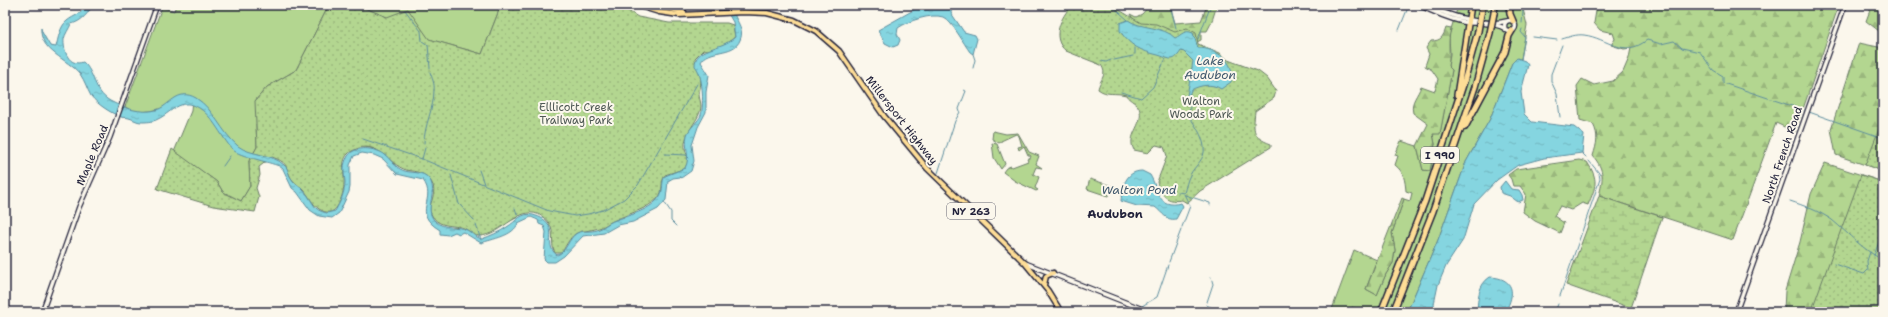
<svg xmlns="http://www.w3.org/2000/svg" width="1888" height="317" viewBox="0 0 1888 317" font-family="'Shantell Sans',sans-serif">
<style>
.grass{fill:#b3d690;stroke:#6a7c66}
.forest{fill:url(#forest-firs);stroke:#6a7c66}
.wetland{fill:url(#wetland-marsh);stroke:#6a7c66}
.park{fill:url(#park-dots);stroke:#6a7c66}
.water{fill:url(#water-ripples);stroke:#5d8d9e}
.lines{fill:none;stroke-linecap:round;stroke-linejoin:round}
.stream{stroke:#5d8d9e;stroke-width:1}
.secondary-casing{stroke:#22223b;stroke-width:6}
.primary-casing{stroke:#22223b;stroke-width:7}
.motorway-casing{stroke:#22223b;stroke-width:8}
.secondary{stroke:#fbf7ec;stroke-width:3.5}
.primary{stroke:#fedd96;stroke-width:4}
.motorway{stroke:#fedd96;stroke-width:5}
.motorway-bridge-casing{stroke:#22223b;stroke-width:8;stroke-linecap:butt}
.motorway-bridge{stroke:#fedd96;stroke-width:5}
.labels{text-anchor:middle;stroke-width:4;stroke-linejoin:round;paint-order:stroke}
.shield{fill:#fbf7ec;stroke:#636270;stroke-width:1}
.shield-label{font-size:10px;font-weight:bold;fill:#22223b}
.park-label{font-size:11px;fill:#4e5854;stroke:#fbf7ec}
.street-label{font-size:11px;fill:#22223b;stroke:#fbf7ec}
.water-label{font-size:12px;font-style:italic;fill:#40586d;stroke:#fbf7ec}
.neighbourhood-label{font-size:12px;font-weight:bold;fill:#22223b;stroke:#fbf7ec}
</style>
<defs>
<pattern id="forest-firs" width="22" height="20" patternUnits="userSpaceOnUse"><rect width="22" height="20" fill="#b3d690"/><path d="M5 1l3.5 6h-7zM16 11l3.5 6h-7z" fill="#9ab77d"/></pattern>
<pattern id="wetland-marsh" width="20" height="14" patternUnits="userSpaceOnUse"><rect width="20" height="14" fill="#b3d690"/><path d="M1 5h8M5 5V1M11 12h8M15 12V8" fill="none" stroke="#9ab77d"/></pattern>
<pattern id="park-dots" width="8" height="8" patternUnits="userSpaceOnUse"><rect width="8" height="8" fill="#b3d690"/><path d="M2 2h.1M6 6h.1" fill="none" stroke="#9ab77d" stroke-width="1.8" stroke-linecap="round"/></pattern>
<pattern id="water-ripples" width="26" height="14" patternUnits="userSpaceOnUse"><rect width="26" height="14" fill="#85d5e0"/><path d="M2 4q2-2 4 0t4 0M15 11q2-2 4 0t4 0" fill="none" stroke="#73b7c1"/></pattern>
</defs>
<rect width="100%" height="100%" fill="#fbf7ec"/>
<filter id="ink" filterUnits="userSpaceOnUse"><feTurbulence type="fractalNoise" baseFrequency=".025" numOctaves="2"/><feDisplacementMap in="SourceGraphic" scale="8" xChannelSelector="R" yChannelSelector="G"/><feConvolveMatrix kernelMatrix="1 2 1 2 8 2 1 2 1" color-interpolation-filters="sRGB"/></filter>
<g filter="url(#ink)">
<path class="grass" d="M176,5H329L296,70L267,87L255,101L387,17L357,5H501L482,54L432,40L488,66H695L699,70L701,84L521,207L520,215L516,218L482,235L478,236L474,224L437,178L384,151L256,124L257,147L249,161L250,186L241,201L223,192L217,182L174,152L191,111L192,97C171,104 146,119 125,107L162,7L174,11Z
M1466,5H1522L1527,25L1521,59H1517L1512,63L1490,119L1466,162L1438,240L1407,312H1364L1352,307L1350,312H1331L1354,250L1377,260L1366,289L1377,295L1386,274L1393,263L1395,250L1392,233L1404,199L1410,201L1412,193L1406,191C1405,180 1404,172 1395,165L1398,156L1395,155L1401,141L1417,146L1423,170L1430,171L1435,144L1433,134L1440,133L1452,70L1448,66L1450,54L1449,36L1457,9Z
M993,131L1006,134L1018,133L1029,152L1039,156L1036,164L1042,168L1036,167L1033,174L1039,177L1035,188L1038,190L1036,191L1015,181L1003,172L1006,168L1011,166L1012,167L1028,161L1027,159L1031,157L1030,155H1028L1024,146L1019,150L1018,147L1022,146L1019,136L1016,134L1001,141V142L999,143L992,139Z
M992,143L997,144L1005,164L1001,169L994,158Z
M1090,179L1112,186L1108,196L1087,189Z"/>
<path class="forest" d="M1150,5H1170L1175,23L1201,21L1206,8L1209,5H1217C1214,14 1212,23 1207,31H1201V40L1197,42V38L1136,24L1130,14L1136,17L1142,14Z
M1597,5H1839L1795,132L1776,123L1733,240L1599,196C1603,179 1605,170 1593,156C1597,143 1599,136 1593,124L1580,120L1577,86L1582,79L1594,85L1613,81L1623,72L1629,58L1631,48L1624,49L1611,45L1615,39L1613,33L1600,30L1594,23Z
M1872,5H1883V34L1866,21Z
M1446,28L1451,29C1447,41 1451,53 1448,66L1452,70L1440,134H1433L1435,144L1430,171L1423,170L1417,146L1428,124L1413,113C1410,101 1418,96 1421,86L1435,91L1438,79L1432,70L1425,66L1429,54L1426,48L1431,41C1441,41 1443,37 1446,28Z
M1859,43L1883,48V171L1836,155L1831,129Z
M1579,160L1587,162C1599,180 1596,186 1588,205L1582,203L1571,210L1560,206L1554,216L1564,223L1560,233L1535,221L1523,212L1526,194L1520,186H1513L1511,179L1508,175L1516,169Z
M1825,163L1883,182V312H1779L1784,310L1785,291L1800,242L1811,194Z
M1402,198L1404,199L1392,233L1395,250L1393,263L1386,274L1377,295L1366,289Z"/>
<path class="wetland" d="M1599,196L1662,217L1631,308L1566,285Z"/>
<path class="park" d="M329,5H357L387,17L408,9L429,39L482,54L501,5H618L638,17L669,23H727L733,25L735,37C726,44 716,50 703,50L695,58C695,65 699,69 700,75C702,82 700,87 699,94C699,98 701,102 701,106C701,122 675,137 689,158L686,168L665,175C660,183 664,191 658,198C646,210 630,213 615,220C610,222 606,225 602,227C579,235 576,225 563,251V253H555C549,242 558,228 543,217C521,201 502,236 479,236C472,236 468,228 460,227C447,225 435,226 430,211C429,206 432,202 433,196C437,181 424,172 411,171C389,169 380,136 352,151C339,158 345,173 344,184C344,191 339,211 330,212C326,213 322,211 319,209C313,205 309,196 304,190C300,186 294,183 291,178C284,164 288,163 272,157L259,167L260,175L256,188L259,197L255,212L213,206L157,189L172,149L217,182L223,192L241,201L250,186L249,161L257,147L255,101L267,87L296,70Z
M1072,5H1111L1141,23L1156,24L1175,32L1187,28L1196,33L1198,44L1220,53L1228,60L1258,71L1267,78L1276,91L1274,98L1255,111C1253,131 1252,137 1271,144V147L1200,191L1187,203L1182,200C1168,203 1160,195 1157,182L1167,156L1164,147L1156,145L1148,153L1134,150C1126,136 1143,125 1140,111C1139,103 1129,101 1126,95C1115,92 1107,96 1098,89C1100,79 1108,75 1101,65L1066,51C1050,38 1061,17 1072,5Z
M1883,119V171L1865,165Z
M1861,175L1883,182V312H1811Z"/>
<path class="water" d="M85,5H92C89,13 81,22 71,24C69,29 65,34 64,39C63,51 69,67 83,62C95,72 93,91 110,101C123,108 141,114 156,110C169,107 177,87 196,98C214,109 221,132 238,146C251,156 272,153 284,165C289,169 288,174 291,178C294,184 300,186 304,191C309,196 312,203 316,208C319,211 323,212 327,213L335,211C340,203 345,192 345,182C344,172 342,165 348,156C355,145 375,148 384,154C390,158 393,165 400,169C410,175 423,169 430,180C438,194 423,209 435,221C444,230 457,225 467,230C472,233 475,237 482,239C490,236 500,232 507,227C517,221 521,212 533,215C564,223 541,244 557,255C567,252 568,238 577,233C583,230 591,232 597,230C603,228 608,223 613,221C628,215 651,211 660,196C664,189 661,182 665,176L685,168C691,157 684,147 687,135C689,128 699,121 701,115C704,104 703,74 695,66C694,47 722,50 735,37L733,22L723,5H732C732,18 746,27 740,40C734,56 708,48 701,62L709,75L706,92V112L698,127L692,145L694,161L691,171L681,178L680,177L673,178L668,181L666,200L658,209L633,222L618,225L604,233L583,236L564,256L555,262H547L544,259L546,232L544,226L539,224L538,220L531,217L518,223C514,236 492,239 481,243L463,232L459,234L455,232L448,235L440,234V230C410,212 438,200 423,180L397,174L383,159L374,155L362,153L354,156L350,165V187L349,192L339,213L332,218L319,216L310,210L297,192L292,188L283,169L279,166C269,162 239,156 233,150C220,136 212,112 193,105C179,100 169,114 158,119C153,122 146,122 141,122C137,122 133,119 129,118C126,117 124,118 121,117C111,113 98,105 91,96C87,89 85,81 80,74C68,59 39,51 41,28L42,32L50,46L56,47C58,39 60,26 67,21C74,15 82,15 85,5Z
M920,5H952L951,13L964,32L975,35L977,39L973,54L970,52C964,44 952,21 943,17C931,13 908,21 898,28L897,34L900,40L898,45L893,47L885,43L878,30L919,7Z
M1128,20C1140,29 1164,26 1175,38C1182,35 1184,29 1193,33L1198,48C1215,48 1237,61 1231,82L1221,89C1212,83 1200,85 1191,90L1188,98L1187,96C1189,84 1191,73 1193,61L1184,52L1181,51C1173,64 1169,58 1158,55C1141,51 1130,46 1120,31V23Z
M1517,58L1525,61L1528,65L1521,92L1524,114L1532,122L1574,127L1584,135L1582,153L1544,158L1518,165L1497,180L1474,204L1463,240L1446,266L1438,285L1434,304L1435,312H1407L1438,240L1466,162L1490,119L1512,63Z
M1142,171L1150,175C1159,190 1157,209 1181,203L1183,206L1176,219C1166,221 1163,213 1155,207L1137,206L1121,201C1122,188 1125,171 1142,171Z
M1505,181L1511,189L1519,190L1522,195L1523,200L1518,202L1510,196L1501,193L1500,187Z
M1490,277C1514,278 1516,293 1505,312H1477C1478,298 1478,285 1490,277Z"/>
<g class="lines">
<path class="stream" d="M1111,5L1128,20
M1170,5L1176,28
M1412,5L1422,10
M1520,5L1523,12L1522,23
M405,10L421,31L422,41L428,45L430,68
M1399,30L1409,5
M1533,37L1557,40
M1198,39L1211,5
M1562,39C1569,37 1576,34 1584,35C1608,38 1623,59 1647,40L1661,44L1674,41L1682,48L1700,52L1713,70L1723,76V83L1804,110
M1135,54V48
M1521,59L1525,37L1521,32L1522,29
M1114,60L1133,56
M1101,61L1106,62L1111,60
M1164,62L1166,59
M973,68L975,60L973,54
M1121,92L1141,98L1153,87L1163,64
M1188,98L1189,103
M1809,112L1883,138
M1560,117L1557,94L1551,81V74L1562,45
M363,139L422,159L549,211L575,216L588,214L603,210L624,199L638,185L697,84
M424,143C424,125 434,109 434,90C435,84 432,78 430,72
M1582,153L1586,157
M665,154L686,155L689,158
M422,159L425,148
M223,166L230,156
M479,170L484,184
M938,173L955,121L960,112L959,109L966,91L964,90
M451,175L459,204L474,220
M1178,192L1184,193C1186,187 1187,180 1190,175C1195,165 1206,159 1204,147C1203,136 1195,125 1189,116L1190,105
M1185,195L1210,203V205
M1790,201C1805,206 1819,211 1832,220C1849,234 1863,250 1883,260
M664,202L671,212V221L676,226
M515,208L518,217
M476,225L481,240
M1182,227L1190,206L1184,194
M1874,256L1883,230
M1169,262L1181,230
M1834,264L1864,274L1868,270L1867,261L1870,252
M1211,277L1213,284L1206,305L1222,312
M1560,296L1600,179L1599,173L1589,161
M1142,306L1157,297L1168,265
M1555,312L1558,304"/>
<defs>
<path id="secondary" d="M1419,5C1433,12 1447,18 1463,22C1475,24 1497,22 1505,29
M1427,5C1447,15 1485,27 1507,21
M1504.5 26a5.5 5.5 0 1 1 11 0a5.5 5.5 0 1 1-11 0Z
M1025,263L1150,312
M42,312L79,207L110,137L157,5
M1736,312L1845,5"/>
<path id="primary" d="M636,5L659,12L679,15L744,12L767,13L794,20L816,31L839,51L884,116L927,168L1025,263L1048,291L1061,312
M652,5L684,12
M1044,285L1046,276L1053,273"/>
<path id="motorway" d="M1509,5L1510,14L1513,21
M1494,13L1495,5
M1481,14L1483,5
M1457,95L1471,5
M1465,127L1505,52L1509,36L1512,31
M1381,312L1425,201L1464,82L1478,31
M1393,312L1433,211L1475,87L1490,33"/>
</defs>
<use href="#secondary" class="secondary-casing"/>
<use href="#primary" class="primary-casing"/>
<use href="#motorway" class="motorway-casing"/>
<use href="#secondary" class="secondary"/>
<use href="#primary" class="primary"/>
<use href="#motorway" class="motorway"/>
<defs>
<path id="motorway-bridge" d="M1478,31L1481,14
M1490,33L1494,13"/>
</defs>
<use href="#motorway-bridge" class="motorway-bridge-casing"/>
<use href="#motorway-bridge" class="motorway-bridge"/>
</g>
</g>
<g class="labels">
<g class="shield">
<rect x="1421" y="147" width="38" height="16" rx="3"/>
<rect x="947" y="203" width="48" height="16" rx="3"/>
</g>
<g class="shield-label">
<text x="1440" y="159">I 990</text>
<text x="971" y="215">NY 263</text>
</g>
<g class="park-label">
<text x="1201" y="105">Walton<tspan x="1201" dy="13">Woods Park</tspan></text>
<text x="576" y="111">Elllicott Creek<tspan x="576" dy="13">Trailway Park</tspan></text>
</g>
<g class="street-label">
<text transform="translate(902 120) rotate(52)" y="4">Millersport Highway</text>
<text transform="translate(92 155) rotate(-67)" y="4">Maple Road</text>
<text transform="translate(1782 155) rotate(-71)" y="4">North French Road</text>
</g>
<g class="water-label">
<text x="1210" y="65">Lake<tspan x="1210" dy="14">Audubon</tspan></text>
<text x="1139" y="194">Walton Pond</text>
</g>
<g class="neighbourhood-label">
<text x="1115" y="218">Audubon</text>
</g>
</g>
<rect width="1888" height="317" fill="none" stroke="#fbf7ec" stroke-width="20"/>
<rect x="10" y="10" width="1868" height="297" fill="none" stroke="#22223b" stroke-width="1.5" filter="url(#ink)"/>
</svg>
